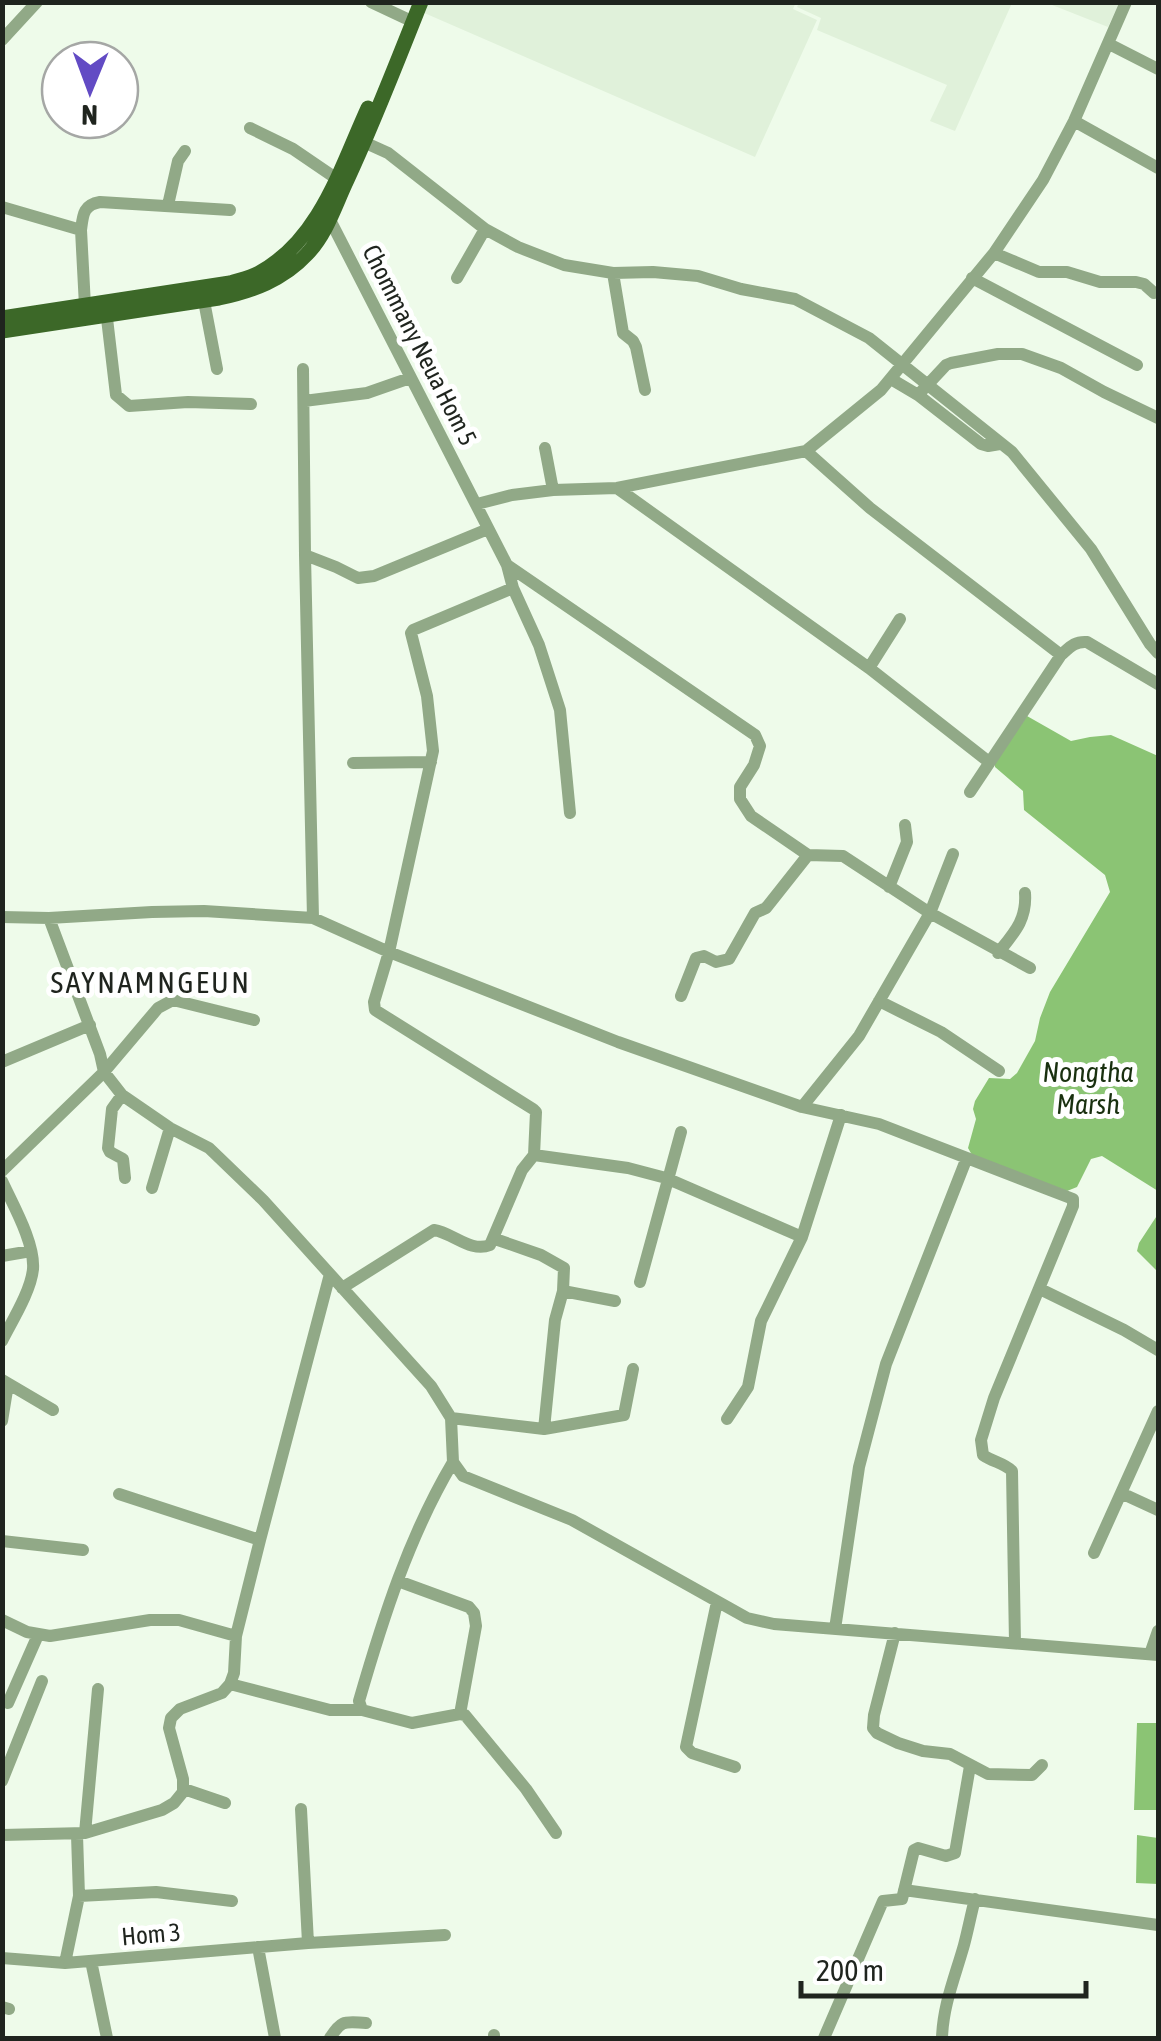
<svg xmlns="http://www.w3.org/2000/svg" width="1161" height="2041" viewBox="0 0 1161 2041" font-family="'Asap Condensed',sans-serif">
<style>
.built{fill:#e0f1da}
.water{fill:#8bc474}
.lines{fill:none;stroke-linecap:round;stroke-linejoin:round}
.minor{stroke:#91a987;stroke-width:12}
.major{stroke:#3c6828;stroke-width:15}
.labels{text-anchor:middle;stroke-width:10;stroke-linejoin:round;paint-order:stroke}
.street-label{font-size:25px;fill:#1f241e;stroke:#fff}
.water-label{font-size:28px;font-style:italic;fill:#19300f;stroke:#fff}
.quarter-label{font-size:30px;letter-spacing:2.5px;fill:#1f241e;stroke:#fff}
</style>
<rect width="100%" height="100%" fill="#eefbea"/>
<path class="built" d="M426,2H796L793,9L817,20L755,157L422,12Z
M799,3L1012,2V3L955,131L930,121L947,85L817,30L821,18L797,7Z
M1047,3L1119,2V3L1108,27Z"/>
<path class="water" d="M1027,716L1071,741L1090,737L1111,735L1158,756V1191L1102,1156L1091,1159L1077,1187L1067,1191L972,1155L968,1148L976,1119L973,1109L975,1101L989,1078L1010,1079L1017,1073L1035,1041L1040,1018L1050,992L1110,892L1105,875L1024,810L1023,791L995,767V762Z
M1158,1214V1272L1137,1251L1139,1243Z
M1137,1723H1158V1810H1134Z
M1137,1835L1158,1838V1884L1136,1883Z"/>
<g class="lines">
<path class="minor" d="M371,2L405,18
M2,40L37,2
M1109,44L1158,69
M1074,121L1158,168
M250,128L293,149L337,179
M357,139L388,153L485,229L518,247L564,265L613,273L653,272L698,276L741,289L795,299L869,338L1012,452L1091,549L1150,644L1158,653
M168,205L178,161L185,151
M2,207L81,230L85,306
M327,214L507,565L513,588L539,645L560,710L570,813
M81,230C83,215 83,205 100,202L230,210
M994,253L1039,272H1067L1100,282H1136L1144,284L1154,293
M613,273L623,333L633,341L636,347L645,390
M457,278L485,229
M972,278L1137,365
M204,301L217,369
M106,310L116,395L129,406L188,402L251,404
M303,369L305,555L313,918
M891,379L918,395L981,444L988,446L1000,444
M918,395L946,365L951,363L998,354H1022L1061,368L1104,392L1158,418
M304,401L367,393L410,378
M545,448L553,490
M806,451L870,508L1061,655
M617,488L869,668L989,762
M477,504L512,495L553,490L617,488L806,451L881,390L994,253L1043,180L1074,121L1126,2
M305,555L336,567L358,578L374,576L488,529
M507,565L755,735L760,746L754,765L740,787V799L751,816L808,855L843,856L930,913L1030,968
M869,668L900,619
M353,763L431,762
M970,792L1061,655C1070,647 1075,641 1087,642L1158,684
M889,887L907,842L905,825
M2,917L49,918L152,912L204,911L313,918L389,952L618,1042L802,1107L879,1124L1073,1199V1206L994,1398L981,1440L983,1455C993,1462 1004,1463 1012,1471L1015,1643
M49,918L100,1054L104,1072L122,1095L170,1128L209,1148L263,1200L431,1386L451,1418L453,1462L463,1476L572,1520L747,1618L774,1624L1158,1655
M998,953C1014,933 1027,920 1025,893
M681,996L696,958L704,956L716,962L729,959L755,913L766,908L808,855
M879,1001L941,1032L999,1071
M2,1062L90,1025
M122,1095L112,1109L108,1148L110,1152L123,1159L125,1178
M802,1107L859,1036L930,913L953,854
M534,1155L628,1168L666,1178L802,1237
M2,1171L104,1072L158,1008L173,1000L254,1020
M2,1181C13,1205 35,1243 33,1269C31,1291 12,1321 2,1341
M152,1188L170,1128
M495,1239L541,1255L564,1268L563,1291L555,1320L544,1429
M2,1256L31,1251
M640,1282L681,1132
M342,1288L434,1230C453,1233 471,1253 490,1245L522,1170L534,1155L536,1112L533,1109L375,1010L374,1002L389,952L433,751L427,696L411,633L413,630L513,588
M1040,1289L1124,1330L1158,1350
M563,1291L615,1301
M2,1380L53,1410
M451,1418L544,1429L624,1415L633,1369
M727,1419L748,1387L761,1321L802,1237L841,1115
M2,1421L8,1384
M453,1462C409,1536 383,1618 359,1701L362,1710L412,1723L460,1714L465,1715L526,1789L556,1833
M1121,1493L1158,1510
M119,1494L260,1540
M2,1541L83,1550
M1094,1553L1158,1411
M398,1581L469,1607L474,1613L476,1626L460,1714
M717,1602L686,1747L692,1753L735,1767
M2,1620L27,1632L50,1636L150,1620H179L236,1636
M835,1629L859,1467L886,1364L966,1160
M895,1633L874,1715L873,1728L877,1733L898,1743L923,1751L950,1754L988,1774L1032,1775L1042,1765
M1150,1654L1158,1631
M230,1684L330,1710H362
M8,1703L38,1635
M2,1781L42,1681
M184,1789L225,1803
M301,1809L308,1943
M85,1833L98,1689
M2,1835L85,1833L162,1810L174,1803L183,1792V1779L169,1728L171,1718L180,1709L222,1693L230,1684L234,1673L236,1636L260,1540L330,1274
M77,1835L79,1896L65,1963L308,1943L445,1935
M904,1890L1158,1925
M79,1896L156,1892L232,1901
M258,1947L275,2038
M2,1958L65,1963
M91,1961L107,2038
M2,2007L9,2009
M330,2038C342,2019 345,2022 366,2023
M494,2038V2035
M824,2038L883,1901L902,1899L914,1850L918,1848L946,1856L955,1853L970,1766
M942,2038C943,2005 955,1977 964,1945C968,1930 971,1914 975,1899"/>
<path class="major" d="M2,318L230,283C239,280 250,278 259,273C320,240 341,167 368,108
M2,331L219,298C252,291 283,280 307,254C327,233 335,205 347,180C374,122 397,62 421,2"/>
</g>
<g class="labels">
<g class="street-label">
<text transform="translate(420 345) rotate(63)" y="9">Chommany Neua Hom 5</text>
<text transform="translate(151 1934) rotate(-5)" y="9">Hom 3</text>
</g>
<g class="water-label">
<text x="1088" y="1082">Nongtha<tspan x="1088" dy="32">Marsh</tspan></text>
</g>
<g class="quarter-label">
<text x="151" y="993">SAYNAMNGEUN</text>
</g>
</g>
<rect width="1161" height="2041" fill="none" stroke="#1f241e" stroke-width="10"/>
<g transform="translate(90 90) rotate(181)"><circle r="48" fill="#ffffff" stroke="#a5a7a5" stroke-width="2.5"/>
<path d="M0-8L18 38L0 25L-18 38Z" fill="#624bc4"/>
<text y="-15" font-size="28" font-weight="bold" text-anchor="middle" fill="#1f241e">N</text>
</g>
<path d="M801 1981v15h285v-15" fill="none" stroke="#1f241e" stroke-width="5"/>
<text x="816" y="1981" font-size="30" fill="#1f241e" stroke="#ffffff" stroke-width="8" paint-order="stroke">200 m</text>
</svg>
